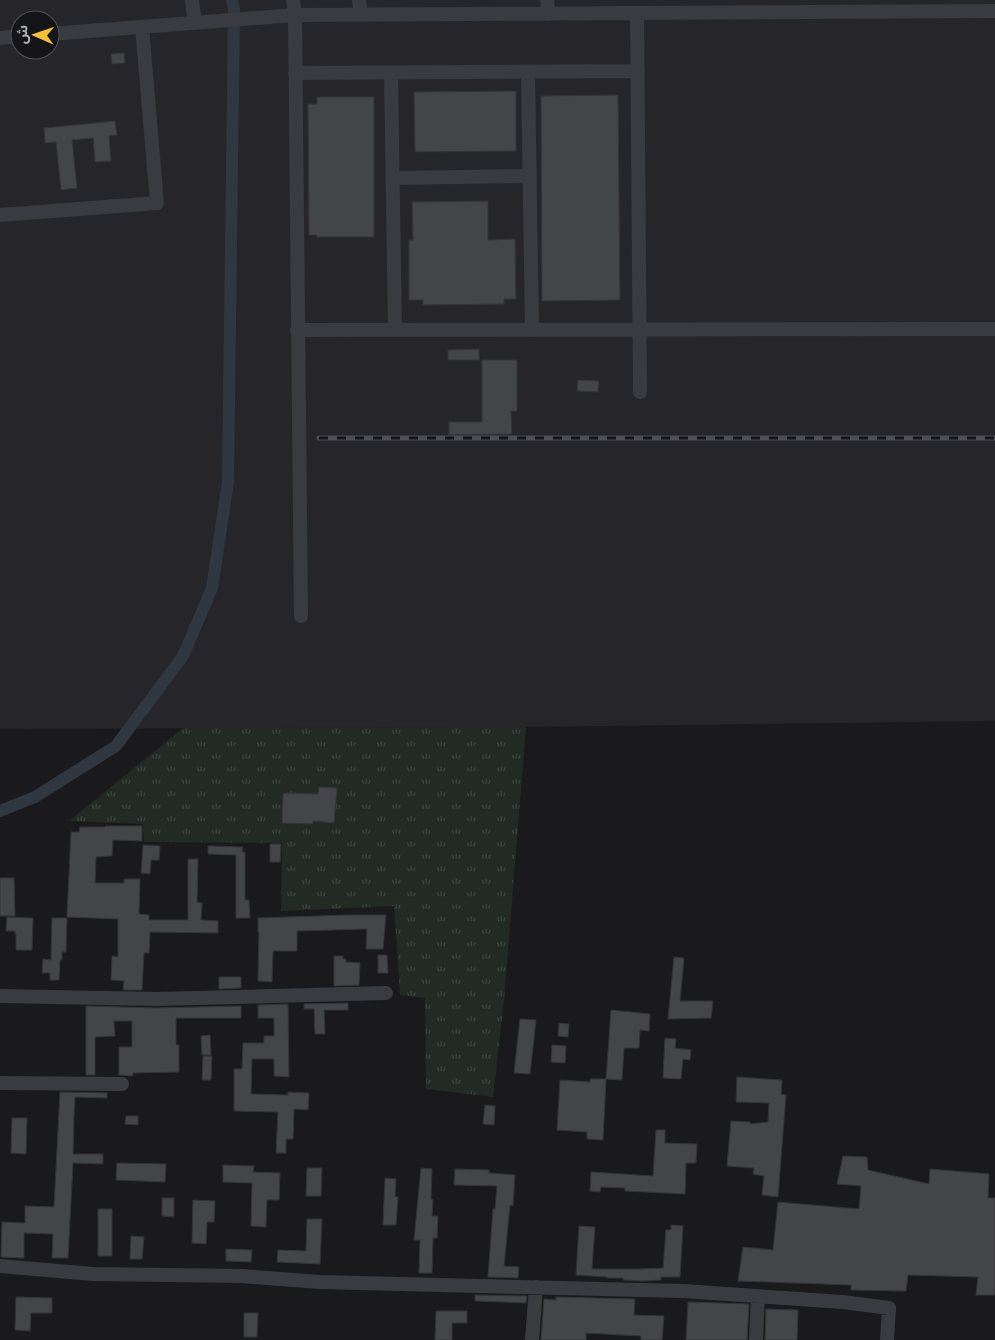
<svg xmlns="http://www.w3.org/2000/svg" width="995" height="1340" viewBox="0 0 995 1340" font-family="Jost,'Noto Sans Arabic',sans-serif">
<style>
.built{fill:#262529;fill-rule:evenodd}
.grass{fill:url(#grass-tufts)}
.lines{fill:none;stroke-linecap:round;stroke-linejoin:round}
.canal{stroke:#2f3840;stroke-width:12}
.building{fill:#444549;stroke:#343438}
.minor{stroke:#3a3b41;stroke-width:14}
.rail-casing{stroke:#4d4f56;stroke-width:5}
.rail{stroke:#151417;stroke-width:3;stroke-dasharray:9;stroke-linecap:butt}
</style>
<defs>
<pattern id="grass-tufts" width="24" height="20" patternUnits="userSpaceOnUse" patternTransform="scale(1.25)"><rect width="24" height="20" fill="#212a23"/><path d="M3 7l-1-3M5 7V3M7 7l1-3M15 17l-1-3M17 17v-4M19 17l1-3" fill="none" stroke="#3f4641"/></pattern>
</defs>
<rect width="100%" height="100%" fill="#1a191c"/>
<path class="built" d="M0,0H995V721L526,727L0,729ZM20,20H50V50H20Z"/>
<path class="grass" d="M526,727L504,1001L493,1097L426,1089L425,998L400,995L394,906L281,911L282,843L144,842L143,824L69,821L183,728Z"/>
<g class="lines">
<path class="canal" d="M0,811L35,797L116,746L183,656L212,588L228,482L234,10L232,0"/>
</g>
<path class="building" d="M124,53L125,63L112,64L111,54Z
M516,91V151L415,152L414,92Z
M618,95L620,300L542,301L541,96Z
M317,97H374V237H317V235H309L308,104H317Z
M115,121L117,135L109,136L111,161L95,162L93,138L72,140L77,188L61,190L56,142L45,143L44,128Z
M488,201V240L515,239L516,299H504V304L423,305V300H409V240H413L412,202Z
M479,349V360H448V350Z
M482,360H517V411H511L512,434L449,435V422H482Z
M578,380L599,381L598,392L577,391Z
M319,787L337,788L334,823L313,821V824L282,823L283,793L318,794Z
M105,826H142V841L113,840L112,856L96,857L95,883H124V879H140L139,914L149,915V920H188V859H198L197,902L202,903L201,920L218,921V933L150,932L149,953H144L142,990H123L124,981L111,980L112,956L118,957V919L67,917L71,832H79L80,827H105Z
M270,844H281L280,862H270Z
M143,845L160,846L159,860H151L150,874L141,873Z
M208,846L243,847L242,852H245V900H249L250,918H236V855L208,854Z
M0,878H14L15,916H0Z
M347,915H386L383,949H366L367,929L297,931V951H273L272,982L258,981L259,932H258V918Z
M7,917L33,918L32,950H16V934H15V931H6Z
M52,918H67L66,952H62V960H60L59,980H50V973H42L43,959L51,960Z
M378,955H387L388,973H378Z
M334,956H343V959H346V962L360,963L359,985L334,986Z
M674,957L684,958L680,1001H713L711,1018L668,1019Z
M219,977H241V988L219,989Z
M348,1003V1010H324L325,1034H315L314,1009H304V1004Z
M288,1004L289,1077L274,1076V1059H252L251,1094L288,1095V1092L309,1093L308,1110L294,1109L293,1139H286V1153H276L278,1112L234,1111V1069H242L243,1043H264V1036H274V1018H258V1005Z
M86,1006L156,1008L241,1006V1018H176V1045H179V1072L133,1073V1076L119,1075V1047H132V1021H114L115,1036L95,1037V1075H86Z
M611,1010L650,1014L649,1031L640,1030L639,1048H624L622,1080L606,1079Z
M520,1019L536,1020L530,1074L514,1073Z
M559,1023L569,1024L568,1037L558,1036Z
M210,1035L211,1055H202L201,1036Z
M665,1038L676,1039L675,1048L691,1050L690,1060L683,1059L681,1079L663,1078Z
M552,1045L566,1046L565,1063L551,1062Z
M203,1056H212L211,1080H202Z
M737,1077L782,1080L781,1094L786,1095L778,1197L762,1195L764,1176L753,1174L754,1168L727,1166L731,1121L750,1122V1124L768,1122L769,1103L736,1102Z
M590,1079H606L603,1140L587,1139V1132L557,1130L560,1080L590,1082Z
M60,1092L107,1093V1098L75,1097L74,1115L73,1154H103V1164L73,1163L68,1258H52L53,1234L24,1233V1258L1,1257L2,1222L25,1223V1206L54,1207Z
M485,1105L495,1106L494,1125L483,1124Z
M126,1116H138V1125L125,1124Z
M12,1118H27L26,1154L11,1153Z
M656,1130H665V1143L697,1144L696,1163H686L685,1194L625,1191V1188L601,1187L600,1192L590,1191L591,1172L653,1176Z
M843,1156L867,1157L868,1170L929,1184L930,1169L989,1174L988,1198H995V1295H976L978,1277L908,1275L906,1291L851,1290V1285L738,1281L743,1247L773,1250L778,1202L859,1209L861,1186L837,1184Z
M117,1163L166,1164L165,1182L116,1180Z
M223,1165L254,1166L253,1172L280,1173L279,1200H267L266,1227L251,1226L252,1183L223,1182Z
M307,1168H322L321,1196H306Z
M421,1168L432,1169L431,1199L433,1200L432,1216H438L437,1238H433L432,1273H419L420,1240H414Z
M455,1169L489,1170V1173L515,1175L513,1206L510,1205L504,1266L519,1267L518,1278L488,1277L493,1209H495L497,1186L454,1185Z
M385,1178L396,1179L395,1197H398L396,1225H383Z
M162,1198H174V1217L162,1216Z
M193,1200L215,1201L214,1222H207L206,1244L192,1243Z
M98,1209H112V1256H98Z
M307,1219H322L320,1264L277,1262L278,1250L306,1251Z
M671,1225L683,1226L680,1277H661V1280L641,1281L623,1280V1278H607V1277L576,1275L579,1226L595,1227L592,1269H641L663,1268L666,1230H671Z
M131,1236L144,1237L142,1259H130Z
M226,1249L252,1250L251,1262L226,1261Z
M475,1295L527,1296L526,1303L475,1301Z
M16,1297L52,1298V1313H31L30,1331L15,1330Z
M556,1297L635,1299L634,1315L664,1316L662,1340H641V1336L586,1333V1340H541L544,1299L556,1300Z
M688,1302L749,1304L747,1340H686Z
M766,1309L798,1310L797,1340H765Z
M436,1311H467V1323H452V1340H435Z
M244,1313H258L257,1337H244Z"/>
<g class="lines">
<path class="minor" d="M192,0L195,23
M293,0L295,15L301,616
M359,0L361,15
M547,0L549,14
M637,13L640,392
M50,34L295,15L995,11
M0,38L20,36
M528,72L532,330
M295,73L638,71
M391,73L395,330
M393,178L530,176
M0,215L157,203L142,27
M297,330L995,329
M0,996L156,999L386,993
M0,1083L122,1084
M0,1266L93,1274L241,1276L320,1282L683,1291L843,1302L889,1308L887,1340
M532,1340L536,1287
M756,1340L758,1296"/>
<defs>
<path id="rail" d="M319,438H995"/>
</defs>
<use href="#rail" class="rail-casing"/>
<use href="#rail" class="rail"/>
</g>
<g transform="translate(35 35) rotate(272)"><circle r="24" fill="#151417" stroke="#515259"/>
<path d="M0-4L9 19L0 12L-9 19Z" fill="#f2c03b"/>
<text y="-8" font-size="14" font-weight="bold" text-anchor="middle" fill="#acb0bb">ش</text>
</g>
</svg>
